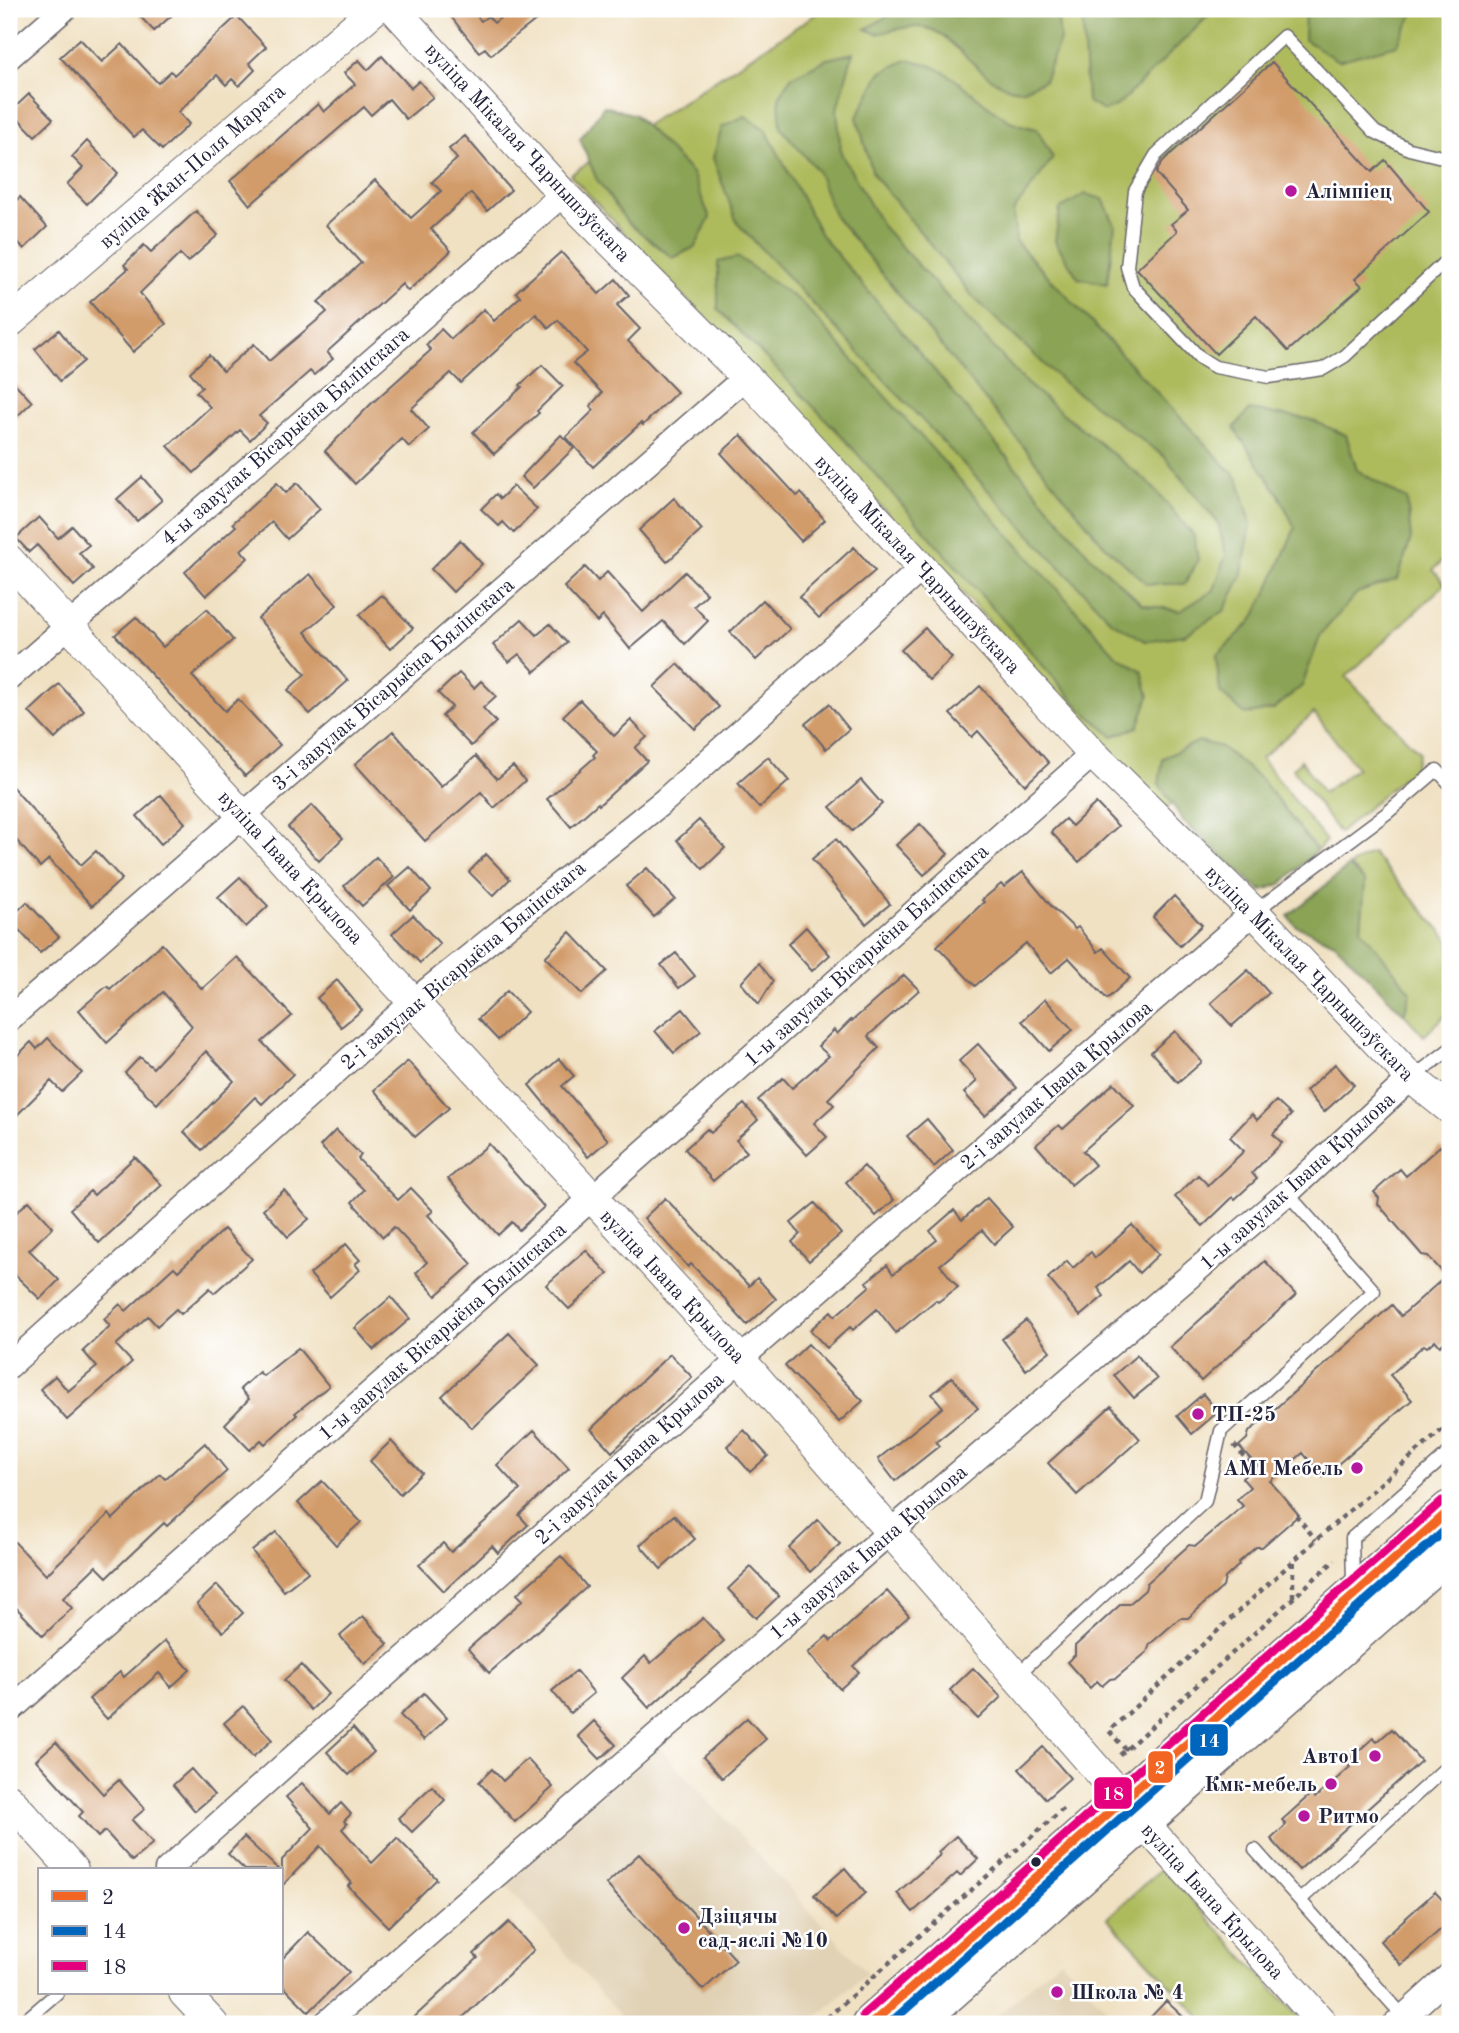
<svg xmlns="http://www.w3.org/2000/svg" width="1459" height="2033" viewBox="0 0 1459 2033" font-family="'Old Standard TT',serif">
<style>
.built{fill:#e1d2b5}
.green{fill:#aebb5d;stroke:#686e4c;stroke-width:2}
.forest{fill:#8aa354;stroke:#566248;stroke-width:2}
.building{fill:#d29b6a}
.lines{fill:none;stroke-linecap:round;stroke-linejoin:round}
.service-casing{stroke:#6a656b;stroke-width:15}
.minor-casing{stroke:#6a656b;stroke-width:27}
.tertiary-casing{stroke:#6a656b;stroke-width:32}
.primary-casing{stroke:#6a656b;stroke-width:41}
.path{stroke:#6a656b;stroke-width:4.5;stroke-dasharray:5 5;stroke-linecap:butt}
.service{stroke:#fff;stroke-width:12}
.minor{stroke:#fff;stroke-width:24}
.tertiary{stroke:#fff;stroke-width:30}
.primary{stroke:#fff;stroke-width:38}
.bus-1-casing{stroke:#fff;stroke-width:14}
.bus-2-casing{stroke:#fff;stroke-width:14}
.bus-3-casing{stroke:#fff;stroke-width:14}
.bus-1{stroke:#f26522;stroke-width:9}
.bus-2{stroke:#0065bd;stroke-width:9}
.bus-3{stroke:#e5007d;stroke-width:9}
.poi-dot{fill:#b5179e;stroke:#fff;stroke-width:2.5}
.bus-dot{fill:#22223b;stroke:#fff;stroke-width:2.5}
.labels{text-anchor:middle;stroke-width:5;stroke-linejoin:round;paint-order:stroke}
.street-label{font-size:21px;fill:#22223b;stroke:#fff}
.poi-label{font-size:21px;font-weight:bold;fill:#22223b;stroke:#fff;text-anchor:start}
.line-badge{stroke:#fff;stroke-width:2.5}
.badge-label{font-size:19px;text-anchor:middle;font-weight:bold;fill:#fff}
</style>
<rect width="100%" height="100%" fill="#fff"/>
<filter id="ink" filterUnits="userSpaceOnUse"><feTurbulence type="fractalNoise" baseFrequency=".0143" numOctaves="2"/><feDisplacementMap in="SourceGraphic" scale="14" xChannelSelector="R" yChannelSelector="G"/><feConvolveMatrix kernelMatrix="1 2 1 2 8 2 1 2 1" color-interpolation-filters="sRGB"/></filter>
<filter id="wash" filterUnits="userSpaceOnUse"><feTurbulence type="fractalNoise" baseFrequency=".00686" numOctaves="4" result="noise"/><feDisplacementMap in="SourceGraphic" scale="28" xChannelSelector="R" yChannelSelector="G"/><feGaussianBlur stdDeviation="1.57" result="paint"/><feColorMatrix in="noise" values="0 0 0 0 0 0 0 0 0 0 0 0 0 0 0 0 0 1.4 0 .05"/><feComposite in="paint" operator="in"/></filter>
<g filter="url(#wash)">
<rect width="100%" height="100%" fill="#f0e1c3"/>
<path class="built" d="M658,1746L867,1973L809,2024H627L504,1882Z
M1060,1959L1121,2024H988Z"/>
<path class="green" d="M824,9H1450V555L1449,554L1433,570L1445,584L1346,677L1419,752L1414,768L1339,833L1293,769L1301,760L1323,793L1357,768L1314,713L1261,758L1326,841L1317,851L1261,779L1202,785L1165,809L570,175Z
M1372,853L1450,941V1011L1424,1036L1404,1014L1411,992L1361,929L1365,882L1349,866Z
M1162,1868L1305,2024H1207L1107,1918Z"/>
<path class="forest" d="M900,9H1057L1060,40L1044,81C1038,83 1030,87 1024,89C992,95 962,45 935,31C917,22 895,30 877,34L866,29Z
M1082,9H1212L1206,18L1118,105L1104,111L1087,102Z
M1305,9H1414L1415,11L1397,45L1338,61L1304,39Z
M853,53L837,109L841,153L883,227L1027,384L1151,485L1194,536L1198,560L1185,584H1147L1104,545L834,215L817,170L781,128L779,98L791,77L827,59Z
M906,60C951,63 973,100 1010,121C1018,125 1028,127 1037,129L1053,158L1013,212L1016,242L1239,480L1251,524L1241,578L1224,611L1185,635L1145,641L1111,621L737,223L713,158L722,127L745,116L766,130L821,235L1090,556L1142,604L1180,611L1214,590L1226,554L1218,523L1165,457L1064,383L974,298L873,174L857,117L880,73Z
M604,106L635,115L692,173L710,218L695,247L673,258L627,222L596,178L580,139Z
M1085,194L1103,199L1115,225L1107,284L1078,278L1055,241L1060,209Z
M738,257L802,303L1116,655L1142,671L1149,696L1138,727L1113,736L1081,709L841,435L718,309V262Z
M1249,410L1309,419L1346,435L1357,470L1407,500L1411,538L1398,579L1357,593L1321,634L1302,686L1274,709L1245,715L1220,692L1216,656L1252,621L1269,588L1295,528L1279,495L1234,428Z
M1199,741L1221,747L1261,779L1317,851L1281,884L1261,891L1184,822L1159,784L1163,758Z
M1349,866L1365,882L1361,929L1411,992L1404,1014L1335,943L1296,926L1288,916Z"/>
<g id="blocks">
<path class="building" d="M133,9H179L154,31Z
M445,9H471L481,21L488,16L494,23L512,9H550L491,55L485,48L479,52Z
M237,16L266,47L249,63L255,70L239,86L232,79L226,85L217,75L178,112L189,124L162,150L142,130L134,137L60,57L80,39L102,62L122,44L158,83L171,71L174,75Z
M382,56L411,88L419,81L433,97L406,119L389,99L371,115L364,107L250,205L230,181L318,104L324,112L355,84L344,73L359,60L368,70Z
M1272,62L1372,172L1385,160L1429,212L1355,279L1362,286L1288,351L1256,316L1216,354L1137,269L1177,231L1171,224L1188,210L1156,173L1163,161Z
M29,94L53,119L35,136L11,111Z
M465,136L511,190L487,211L471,193L431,229L451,251L408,291L402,284L327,352L333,359L314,375L310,371L259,416L267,423L250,440L240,430L194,473L168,446L210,407L196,392L202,387L190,372L209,355L223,371L254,344L269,361L327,312L318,302L361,263L326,225L375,180L411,218L441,191L432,182L457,159L449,149Z
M87,141L118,173L87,204L67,184L83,168L72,157Z
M20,197L47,227L24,249L9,232V207Z
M196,211L218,235L188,262L180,254L140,293L166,324L133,352L90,302L128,269L124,265L144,245L151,252Z
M561,252L599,294L616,279L629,295L617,305L640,329L628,341L677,392L643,425L641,423L593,467L566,437L594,410L590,406L602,393L573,363L587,352L558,320L549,328L536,314L461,383L451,373L411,409L429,429L409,447L402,439L355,484L325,451L371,404L431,350L426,345L441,329L451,339L484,309L494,321L520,297L516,292Z
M59,330L84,361L60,381L35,349Z
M542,365L563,386L537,411L539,413L494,454L473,432L522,387L520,385Z
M9,377L32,402L9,424Z
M561,435L574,448L533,488L521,477Z
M741,435L797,496L801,493L825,520L801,541L721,453Z
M142,477L162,500L137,521L117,499Z
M277,483L286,493L297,483L320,509L287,539L272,522L241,550L248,558L206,596L185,572L236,526L233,523Z
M513,486L537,509L514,533L503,522L499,526L481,509L496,494L500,499Z
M674,498L702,530L667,562L639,530Z
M39,517L58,538L72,526L89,545L79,553L93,569L74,586L37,545L29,552L16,538Z
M460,540L482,564L453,592L431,569Z
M854,547L875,571L819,618L799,597Z
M585,567L598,581L607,572L643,612L685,572L707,594L694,606L708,621L685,644L663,621L630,649L603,616L597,622L564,587Z
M310,574L337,605L305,632L348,681L310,714L288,690L305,674L258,618Z
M382,595L413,628L390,649L359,615Z
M763,600L790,629L756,660L730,632Z
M207,609L233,640L192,676L225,711L238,699L280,745L245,776L115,635L136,617L163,647Z
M522,619L537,635L550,624L567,643L535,672L519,654L509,662L493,645Z
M925,628L952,658L929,680L901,650Z
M678,664L719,707L695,729L654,687Z
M459,673L474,688L481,681L496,696L483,708L496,722L471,746L442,716L452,707L438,693Z
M59,684L84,711L55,739L29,712Z
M980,686L1049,763L1025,785L978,731L972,737L950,714Z
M580,700L614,736L631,720L647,737L635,748L647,761L599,805L598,803L571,827L547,799L595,757L593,755L597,751L563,716Z
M829,704L849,729L826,749L805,724Z
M393,731L441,787L476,756L497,779L513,766L525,781L494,808L481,792L425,841L355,764Z
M768,757L789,781L759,808L738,783Z
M861,780L882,804L852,831L830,807Z
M9,783L81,865L96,851L122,879L92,906L49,859L40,867L9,832Z
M161,795L185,823L161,844L137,816Z
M1096,803L1118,826L1079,862L1051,832L1065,819L1072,826Z
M312,805L343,838L319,861L288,827Z
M699,820L725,848L703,869L677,840Z
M920,824L948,854L924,875L896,845Z
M836,839L890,904L866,924L812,859Z
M486,854L510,879L493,896L469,872Z
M376,857L394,877L362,906L344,886Z
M410,867L431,891L410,910L388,886Z
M647,868L675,899L654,917L626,886Z
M1023,872L1052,907L1075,929L1078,927L1098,952L1103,948L1130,978L1107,999L1069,958L1051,973L1026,943L975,986L937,946L984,902L982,900L1001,884L1004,887Z
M240,877L268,906L246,927L218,897Z
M1174,896L1202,925L1180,946L1153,917Z
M27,902L59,937L40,953L9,919Z
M413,915L440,944L420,963L392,934Z
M806,927L830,955L812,971L788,944Z
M570,932L607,971L582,994L545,957Z
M162,944L202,989L237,957L292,1016L262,1042L293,1074L262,1104L255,1097L202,1150L184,1132L234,1081L206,1051L157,1104L125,1073L140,1057L153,1068L192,1026L163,992L107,1043L79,1010L107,986L110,989Z
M676,953L695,976L679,988L661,965Z
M759,963L773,981L759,1004L741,983Z
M1248,970L1269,993L1232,1026L1211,1003Z
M904,975L919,990L868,1036L879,1048L828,1099L834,1105L814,1123L827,1137L807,1155L758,1100L783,1078L792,1088L829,1056L818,1046L834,1030L837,1034L851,1020L852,1021Z
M337,980L362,1010L341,1027L317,998Z
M507,991L527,1012L498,1040L478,1019Z
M1045,999L1073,1030L1049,1051L1022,1021Z
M683,1009L701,1031L674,1053L655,1031Z
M1175,1031L1202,1062L1178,1083L1151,1052Z
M48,1038L82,1073L62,1092L51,1081L9,1123V1064L31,1042L37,1049Z
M978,1044L1017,1088L985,1116L964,1093L977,1081L959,1061Z
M559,1059L574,1076L562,1086L608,1140L588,1157L529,1085Z
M408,1061L449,1108L415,1137L374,1090Z
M1335,1064L1354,1085L1324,1112L1306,1091Z
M1114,1083L1134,1106L1083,1151L1095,1165L1071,1185L1036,1145L1059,1125L1063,1129Z
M1276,1101L1291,1115L1273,1134L1282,1143L1252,1173L1257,1179L1235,1199L1233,1197L1203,1226L1175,1197L1198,1175L1208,1185L1244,1151L1230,1137L1252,1114L1257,1120Z
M744,1104L758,1120L736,1140L747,1152L713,1181L685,1149L707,1129L711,1133Z
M927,1119L953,1150L934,1167L907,1136Z
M336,1130L361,1155L358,1159L398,1200L411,1188L433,1211L428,1215L472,1264L436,1296L416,1273L427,1262L394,1227L383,1237L352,1202L364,1190L320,1146Z
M489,1144L544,1207L519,1230L512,1222L498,1235L448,1179Z
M1440,1146L1450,1158V1337L1440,1346L1435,1340L1427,1347L1424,1345L1390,1375L1412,1400L1323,1477L1303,1453L1270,1481L1299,1515L1262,1547H1256L1238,1563L1239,1565L1225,1578L1223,1587L1188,1618H1180L1150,1644L1147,1652L1116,1678L1110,1679L1102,1686L1097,1681L1090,1688L1067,1662L1075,1655V1646L1121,1604H1129L1145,1590L1147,1583L1189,1545L1196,1546L1243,1506L1237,1499L1250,1487L1242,1478L1257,1466L1239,1446L1247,1439L1249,1432L1392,1305L1401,1316L1446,1276L1428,1256L1422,1255L1378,1204L1379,1198L1374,1192L1400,1169L1406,1176Z
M135,1157L162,1185L99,1243L70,1209L90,1191L94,1195Z
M864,1166L894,1200L876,1216L846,1182Z
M284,1190L309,1219L288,1237L263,1209Z
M665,1198L749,1286L757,1278L776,1299L747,1325L728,1304L729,1303L691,1264L688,1267L644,1218Z
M987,1198L1013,1227L994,1244L982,1230L940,1265L958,1287L938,1302L936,1300L896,1333L877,1309L853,1330L850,1327L827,1348L810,1330L831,1311L835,1316L870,1286L866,1282L887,1265L893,1274L937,1240L930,1231L954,1210L962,1220Z
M29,1201L53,1227L29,1250L59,1280L40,1299L9,1269V1219Z
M815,1203L841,1234L809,1261L792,1242L800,1234L791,1223Z
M1132,1225L1159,1254L1139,1273L1129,1261L1098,1288L1104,1296L1080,1316L1048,1278L1067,1261L1073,1268L1091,1252L1095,1258Z
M224,1229L252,1259L214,1293L210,1288L181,1314L176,1309L157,1326L148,1316L116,1345L132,1362L67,1420L40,1389L55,1376L68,1391L97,1367L83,1351L110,1326L104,1319L120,1304L126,1311L174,1267L178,1271Z
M346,1244L360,1260L355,1264L360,1270L330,1297L310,1274Z
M586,1250L608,1274L569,1309L546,1285Z
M1265,1261L1296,1295L1201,1381L1170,1347Z
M391,1297L410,1319L374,1350L355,1328Z
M1026,1320L1050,1351L1026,1370L1002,1339Z
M509,1333L539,1365L472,1428L442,1396Z
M808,1344L863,1401L839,1422L785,1366Z
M298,1348L329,1386L295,1413L297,1415L265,1444L261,1440L250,1450L225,1424L249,1399L240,1389L259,1372L263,1376Z
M670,1354L692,1377L612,1452L591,1429Z
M1137,1355L1157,1379L1134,1398L1114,1375Z
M952,1377L978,1408L936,1442L939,1446L895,1481L878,1459L943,1407L932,1394Z
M1203,1394L1218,1412L1192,1434L1177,1416Z
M1111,1406L1140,1439L1077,1495L1048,1463Z
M534,1430L569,1468L519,1515L528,1525L498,1553L492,1546L444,1591L419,1565L443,1543L451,1552L520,1490L497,1465Z
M744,1430L768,1456L750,1472L727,1446Z
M391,1441L422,1473L400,1494L370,1461Z
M205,1443L227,1471L167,1526L164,1523L107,1577L96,1566L63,1598L72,1608L43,1636L9,1600V1536L46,1575L109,1514L113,1519L160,1474L165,1479Z
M322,1481L361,1522L336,1545L298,1503Z
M674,1515L695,1539L661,1569L640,1545Z
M818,1520L840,1544L810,1572L789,1548Z
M276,1532L308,1572L284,1591L252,1551Z
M561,1556L587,1587L489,1673L468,1649L523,1600L517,1594Z
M751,1567L779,1596L756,1618L728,1589Z
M217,1585L243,1613L223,1632L197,1604Z
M887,1591L909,1616L853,1666L859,1672L840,1689L808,1653L827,1636L831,1641Z
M363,1616L388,1644L365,1664L340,1636Z
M703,1618L724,1641L649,1708L622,1678L645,1656L651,1663Z
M165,1641L190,1670L171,1687L159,1673L107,1719L89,1699L120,1672L124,1677Z
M301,1665L328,1694L311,1710L284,1680Z
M973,1668L1001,1697L978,1719L950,1690Z
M576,1671L594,1693L570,1713L552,1691Z
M424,1693L447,1718L424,1740L400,1715Z
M243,1706L272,1740L253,1757L224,1723Z
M747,1718L766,1739L722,1778L703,1757Z
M594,1721L616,1745L600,1759L578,1736Z
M353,1728L374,1752L349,1775L327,1752Z
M1392,1729L1421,1761L1299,1870L1271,1839L1286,1825L1282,1820L1311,1794L1315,1798L1350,1767L1346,1762L1373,1738L1377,1742Z
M56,1742L103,1794L119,1780L145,1809L132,1820L153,1843L132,1861L105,1831L98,1837L79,1816L83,1812L36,1760Z
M1043,1747L1070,1778L1046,1799L1019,1769Z
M527,1759L553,1787L515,1822L479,1782L492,1769L503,1781Z
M191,1769L214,1795L195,1811L173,1785Z
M302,1783L330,1814L341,1803L351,1814L344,1821L347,1824L342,1829L372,1863L397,1838L437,1879L388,1927L348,1886L352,1883L320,1846L282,1886V1860L313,1828L286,1797Z
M432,1786L445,1800L412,1832L398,1818Z
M956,1836L978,1859L960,1876L957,1873L913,1912L897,1893L940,1855L938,1852Z
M244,1837L279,1870H245L228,1854Z
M639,1854L736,1960L703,1990L606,1884Z
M845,1868L866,1893L836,1919L814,1895Z
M1435,1892L1450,1908V1921L1401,1965L1380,1941Z
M509,1922L534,1950L456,2024H407L478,1958L474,1954Z
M308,1932L349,1972L309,2012L282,1985V1959Z
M1166,2001L1191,2024H1144Z"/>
</g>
</g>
<g filter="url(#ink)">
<use href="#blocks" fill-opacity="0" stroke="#6a656b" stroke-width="2"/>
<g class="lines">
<defs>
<path id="service" d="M1450,159L1409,149L1375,132L1284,36L1156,155L1135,191L1127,267L1133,287L1200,358L1215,367L1269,377L1323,369L1345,356L1450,257
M1254,912L1387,813L1437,770L1450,784
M1412,1078L1450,1049
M1353,1585L1352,1538L1450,1452
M1016,1676L1205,1501L1221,1431L1374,1291L1287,1193
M1255,1850L1404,2017
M1300,1900L1450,1764
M21,2024L57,1993"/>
<path id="minor" d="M9,57L64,9
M9,678L563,194
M9,1019L746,377
M9,1366L414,1001L665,800L921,569
M9,1711L592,1198L1093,754
M167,1870L740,1359L1254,912
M325,2024L890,1532L1287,1193L1411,1078
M1396,2024L1450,1975"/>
<path id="tertiary" d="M394,9L563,194L746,377L1093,754L1254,912L1411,1078L1450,1109
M9,323L375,9
M9,560L740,1359L1142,1821L1323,2024
M9,1799L73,1870
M184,1993L213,2024"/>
<path id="primary" d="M871,2024L1450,1510
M913,2024L1450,1550"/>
</defs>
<use href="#service" class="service-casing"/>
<use href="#minor" class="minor-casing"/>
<use href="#tertiary" class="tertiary-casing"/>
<use href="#primary" class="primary-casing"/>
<path class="path" d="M1234,1445L1254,1468
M1296,1515L1316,1540
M1293,1562V1597
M1126,1750L1109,1731L1316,1540L1450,1423
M1120,1755L1335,1560
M820,2024L1063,1809"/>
<use href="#service" class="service"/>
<use href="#minor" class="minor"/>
<use href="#tertiary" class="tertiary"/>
<use href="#primary" class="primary"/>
<defs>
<path id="bus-1" d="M871,2024L1450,1510"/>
<path id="bus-2" d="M889,2024L1450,1526"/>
<path id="bus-3" d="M863,2015L1442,1501"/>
</defs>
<use href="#bus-1" class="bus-1-casing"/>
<use href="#bus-2" class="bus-2-casing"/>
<use href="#bus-3" class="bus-3-casing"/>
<use href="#bus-1" class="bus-1"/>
<use href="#bus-2" class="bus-2"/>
<use href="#bus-3" class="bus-3"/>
</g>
</g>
<g class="poi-dot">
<circle cx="1291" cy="191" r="7"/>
<circle cx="1198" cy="1414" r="7"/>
<circle cx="1357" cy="1468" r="7"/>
<circle cx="1375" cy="1756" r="7"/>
<circle cx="1331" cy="1784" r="7"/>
<circle cx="1304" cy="1816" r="7"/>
<circle cx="684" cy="1928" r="7"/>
<circle cx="1057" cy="1992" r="7"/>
</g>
<circle class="bus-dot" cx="1036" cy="1862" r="6"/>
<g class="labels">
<g class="street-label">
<text transform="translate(528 152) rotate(47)" y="7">вуліца Мікалая Чарнышэўскага</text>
<text transform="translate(192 166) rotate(-41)" y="7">вуліца Жан-Поля Марата</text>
<text transform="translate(285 436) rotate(-41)" y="7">4-ы завулак Вісарыёна Бялінскага</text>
<text transform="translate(918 564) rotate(47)" y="7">вуліца Мікалая Чарнышэўскага</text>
<text transform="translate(393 684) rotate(-41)" y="7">3-і завулак Вісарыёна Бялінскага</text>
<text transform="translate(291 867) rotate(47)" y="7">вуліца Івана Крылова</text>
<text transform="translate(866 955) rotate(-42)" y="7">1-ы завулак Вісарыёна Бялінскага</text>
<text transform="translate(463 965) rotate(-40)" y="7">2-і завулак Вісарыёна Бялінскага</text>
<text transform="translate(1310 973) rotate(46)" y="7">вуліца Мікалая Чарнышэўскага</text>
<text transform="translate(1056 1085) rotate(-41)" y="7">2-і завулак Івана Крылова</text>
<text transform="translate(1297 1181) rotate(-42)" y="7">1-ы завулак Івана Крылова</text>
<text transform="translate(673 1286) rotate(47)" y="7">вуліца Івана Крылова</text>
<text transform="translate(442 1331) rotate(-41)" y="7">1-ы завулак Вісарыёна Бялінскага</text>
<text transform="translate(629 1458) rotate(-42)" y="7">2-і завулак Івана Крылова</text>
<text transform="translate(868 1552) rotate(-41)" y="7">1-ы завулак Івана Крылова</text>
<text transform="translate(1213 1901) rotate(48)" y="7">вуліца Івана Крылова</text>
</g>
<g class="poi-label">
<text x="1305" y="198">Алімпіец</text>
<text x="1212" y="1421">ТП-25</text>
<text x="1343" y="1475" text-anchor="end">AMI Мебель</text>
<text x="1361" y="1763" text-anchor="end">Авто1</text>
<text x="1317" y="1791" text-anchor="end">Кмк-мебель</text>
<text x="1318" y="1823">Ритмо</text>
<text x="698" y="1923">Дзіцячы<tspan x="698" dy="24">сад-яслі №10</tspan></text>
<text x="1071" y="1999">Школа № 4</text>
</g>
</g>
<g class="line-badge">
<rect x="1189" y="1723" width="40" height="34" rx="7" fill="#0065bd"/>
<rect x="1147" y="1750" width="27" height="34" rx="7" fill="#f26522"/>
<rect x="1093" y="1776" width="40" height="34" rx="7" fill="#e5007d"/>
</g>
<g class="badge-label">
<text x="1209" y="1747">14</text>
<text x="1160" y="1774">2</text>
<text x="1113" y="1800">18</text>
</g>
<rect width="1459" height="2033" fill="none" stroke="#fff" stroke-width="35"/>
<rect x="38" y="1868" width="245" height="126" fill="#ffffff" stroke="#a7a7b1" stroke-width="2"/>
<rect x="52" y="1891" width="35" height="10" fill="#f26522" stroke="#a7a7b1" stroke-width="2"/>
<text x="102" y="1904" font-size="21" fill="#22223b">2</text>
<rect x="52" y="1926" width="35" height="10" fill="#0065bd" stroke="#a7a7b1" stroke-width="2"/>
<text x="102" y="1938" font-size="21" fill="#22223b">14</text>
<rect x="52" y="1961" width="35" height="10" fill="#e5007d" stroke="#a7a7b1" stroke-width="2"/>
<text x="102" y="1974" font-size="21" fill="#22223b">18</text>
</svg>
